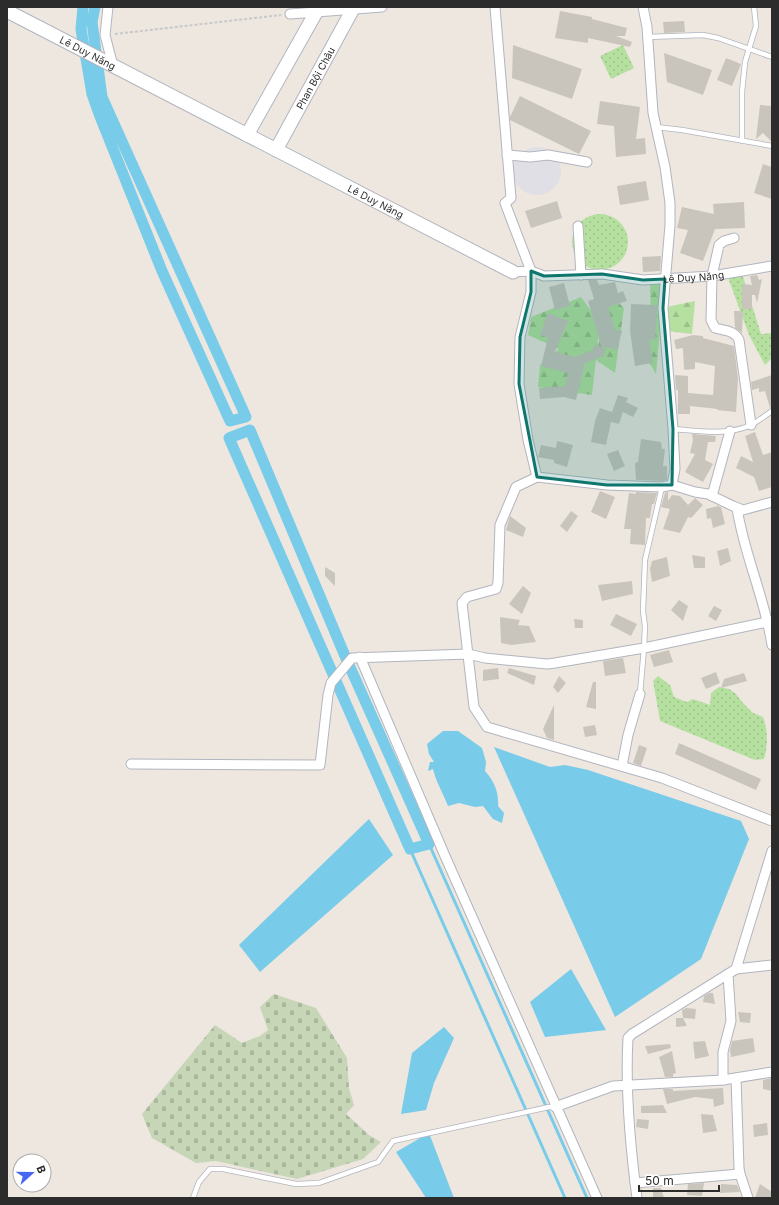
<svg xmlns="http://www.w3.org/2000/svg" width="779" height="1205" viewBox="0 0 779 1205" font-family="Inter,sans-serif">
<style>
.industrial{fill:#e1dfe6}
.green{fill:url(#green-dots)}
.forest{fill:url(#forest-firs)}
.cemetery{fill:url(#cemetery-stones)}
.water{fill:#78cbe9}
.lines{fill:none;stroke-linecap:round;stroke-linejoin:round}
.stream{stroke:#78cbe9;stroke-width:3}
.canal{stroke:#78cbe9;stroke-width:11}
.building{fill:#c9c5bd}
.lane-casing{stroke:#b2b5bf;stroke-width:6}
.street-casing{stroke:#b2b5bf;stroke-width:11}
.secondary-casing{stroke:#b2b5bf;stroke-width:15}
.path{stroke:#c8c8c8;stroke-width:2;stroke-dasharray:3 2;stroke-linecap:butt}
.lane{stroke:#fff;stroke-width:4.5}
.street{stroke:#fff;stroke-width:9}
.secondary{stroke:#fff;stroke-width:13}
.marked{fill:#0f766e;fill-opacity:0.2;stroke:#0f766e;stroke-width:3;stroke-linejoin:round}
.labels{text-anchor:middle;stroke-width:3.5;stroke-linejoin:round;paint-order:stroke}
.street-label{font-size:10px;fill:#2c2c2c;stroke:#fff}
</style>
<defs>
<pattern id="green-dots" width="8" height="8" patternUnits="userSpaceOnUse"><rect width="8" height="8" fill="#b5e09f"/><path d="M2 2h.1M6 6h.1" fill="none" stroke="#9cc089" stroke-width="1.8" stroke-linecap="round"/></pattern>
<pattern id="forest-firs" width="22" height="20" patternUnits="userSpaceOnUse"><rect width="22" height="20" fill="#b5e09f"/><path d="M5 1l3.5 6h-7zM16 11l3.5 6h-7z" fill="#9cc089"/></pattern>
<pattern id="cemetery-stones" width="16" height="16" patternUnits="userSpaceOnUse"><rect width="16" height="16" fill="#c6d6b7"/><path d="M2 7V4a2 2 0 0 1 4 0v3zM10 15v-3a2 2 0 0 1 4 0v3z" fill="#aab89e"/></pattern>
</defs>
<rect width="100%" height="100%" fill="#ede7df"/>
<path class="industrial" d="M513 171a24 24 0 1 1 48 0a24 24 0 1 1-48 0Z"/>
<path class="green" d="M623,45L634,68L611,79L600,56Z
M572 242a28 28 0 1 1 56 0a28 28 0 1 1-56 0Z
M740,267L761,334L772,333V358L765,365L749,335L726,272Z
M658,676L670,685L674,697L687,702L693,699L710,705L711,693L719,687L729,689L736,694L742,702L753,713L763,717C768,730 768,746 764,759L755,760L660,721L653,681Z"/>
<path class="forest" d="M665,280L662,308L695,301L692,334L667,331L662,308L656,374L644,354L651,325L650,281Z
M610,294L624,308L615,373L596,360L592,395L538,387L540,365L559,349L528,335L531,317L581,297L600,323L597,351Z"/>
<path class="cemetery" d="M274,994L316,1008L347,1058L349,1088L354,1105L346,1114L369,1135L381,1142L363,1159L297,1179L216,1161L196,1163L152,1138L142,1114L215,1025L242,1043L260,1036L268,1030L260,1007Z"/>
<path class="water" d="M443,731H458L482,748L486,762L485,771C494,781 499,792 498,806L504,813L502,823L493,819L483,806L475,807L459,803L448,806C443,793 436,782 433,769L428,771L430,762H434L429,754L427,744Z
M494,747L550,767L565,765L588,770L741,821L749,839L701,959L615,1017Z
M369,819L393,855L260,972L239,945Z
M571,969L606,1030L545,1037L530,1002Z
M444,1027L454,1038L434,1083L426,1110L401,1114L412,1053Z
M429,1133L454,1198H426L396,1152Z"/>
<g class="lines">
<path class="stream" d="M429,844L587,1198
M410,849L565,1198"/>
<path class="canal" d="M83,7L81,29L92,94L99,114L162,271L230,421L246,417L102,97L92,22L95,7
M250,430L345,656L429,844L410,849L229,438Z"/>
</g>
<path class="building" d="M560,11L592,17V19L627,28L625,36H616L632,42L630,47L588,38V43L555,38Z
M684,21L685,32L664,33L663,22Z
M513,45L582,69L572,99L512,78Z
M664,53L712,70L703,95L667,82Z
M726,58L741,64L732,86L717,80Z
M520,96L591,131L579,154L510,120V117Z
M600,101L640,107L636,139L645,138L646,154L616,157L614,126L597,124Z
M760,105L772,106V142L763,133L756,139Z
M763,164L772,167V199L754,193Z
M646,181L649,200L620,205L617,186Z
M557,201L562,218L531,228L525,211Z
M744,202L745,228L715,229L703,261L680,253L688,230L677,228L682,207L714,214L713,204Z
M661,256L660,271L643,272L642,257Z
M757,275L759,280L762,279L757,303L755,295H752V309H742V284L752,285L750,276Z
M588,280H597L599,285L615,282L618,293L623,291L627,301L608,307L615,330L622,331L617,350L601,346L588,301L594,299Z
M564,283L570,306L555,310L549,287Z
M631,304L657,305L655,340L649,339L653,363L635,366L630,331Z
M734,311H743L742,333L735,328Z
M548,313L568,321L555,352L575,357L593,350L594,345L606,348L604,356L585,363L576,400L564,397L540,399L539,388L565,386L568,373L541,366L548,338L540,335Z
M693,335L703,336V338L734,346L738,379L736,412L717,410L718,409L690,406V414H678V390H676L675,375L688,376V393L713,395L715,366L695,362V369L684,370L683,348L676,349L674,340Z
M772,375V407L770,408L765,391L759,392V388L752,390L751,382Z
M618,395L628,398L626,402L638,408L633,417L623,412L619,424L611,422L606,445L591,442L595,421L600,408L612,412Z
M755,432L763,455L772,452V487L759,491L754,477L736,468L741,456L753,462L745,436Z
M692,434L716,436L715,442H708L705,460L713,464L703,482L685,472L695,454L690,453L693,440Z
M641,439L661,442L662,449H665L663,466H667V480L662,481L636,480L635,463L638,462Z
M557,441L573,445L567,467L554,463V460L538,457L541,445L556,448Z
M618,450L625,466L614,471L607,454Z
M600,491L615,497L606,519L591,512Z
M636,492L657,493L654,504H652L650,518H646L645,545L630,544L631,529H624L629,493L636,494Z
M668,492V501L672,495L680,496L688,505L695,498L703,505L691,518L688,517L680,533L663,529L670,509L661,507L665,493Z
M718,506L721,507L725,524L713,528L711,518L707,519L706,509Z
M571,511L578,516L567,532L560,526Z
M510,516L526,528L523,537L506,530Z
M728,548L731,561L720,566L717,551Z
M692,555L705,557V568H694Z
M667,557L670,576L652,582L650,569L652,561Z
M325,567L335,573V586L325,576Z
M632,581L633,594L602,601L598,585Z
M523,586L531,593L522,614L509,604Z
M679,600L688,606L683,621L671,610Z
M714,606L722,610L716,621L708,616Z
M616,614L637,624L631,636L610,625Z
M500,617L520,620L518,625L529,626L536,642L511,645L501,643Z
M574,619L583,620V628H575Z
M669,650L673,662L654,667L650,655Z
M623,658L626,673L605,676L603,661Z
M498,668L499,679L483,681V670Z
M509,668L536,676L534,685L507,673Z
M716,672L720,683L706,689L701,678Z
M744,673L747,681L721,688L724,679Z
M559,676L566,683L558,693L553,687Z
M593,682H596V709L586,707Z
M554,705V740L547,738L543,729Z
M595,725L597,735L585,737L583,727Z
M679,743L761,779L756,790L675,754Z
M639,745L647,748L641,766L633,763Z
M709,993H713L715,1004L703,1002L704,996Z
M686,1008L696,1009L695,1019L683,1018L682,1010Z
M738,1012L751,1013L750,1023L740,1022Z
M676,1018H683L687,1026L676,1027Z
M753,1038L755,1052L731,1057L730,1050L732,1041Z
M705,1041L709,1056L695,1059L693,1042Z
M670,1044L671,1048L648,1054L645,1046Z
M672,1051L676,1073L673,1074V1077H665L659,1057Z
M772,1078V1091L763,1089V1080Z
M723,1088L724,1104L714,1107L713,1099L695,1097L667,1104L663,1089H673V1091Z
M663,1105L667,1113H641V1106Z
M701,1114L713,1115L717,1131L703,1133Z
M637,1119L649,1120L648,1129L636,1127Z
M767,1123L768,1135L754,1137L753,1125Z
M704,1183L702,1196L687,1195L688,1184Z
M721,1184L737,1185L740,1192L720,1193Z
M760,1184L772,1192V1198H755Z
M653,1188H661L664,1198H653Z"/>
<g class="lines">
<defs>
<path id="lane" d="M647,37L703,35L718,38L772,57
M656,127L682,130L772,146
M742,141V92L745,62L756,26L754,7
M673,429C700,431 726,436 751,425C758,421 765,416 772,411
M640,694L644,648L645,626L643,611L645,560L662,487
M193,1198L199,1182L210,1169H223L296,1184L319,1183L378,1162L393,1141L549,1107H555"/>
<g id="street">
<path d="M108,7L105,35L113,66"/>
<path d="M495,7L511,198L505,203L531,271V292L520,337L519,384L528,440L537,477L516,487L500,525L498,583L496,589L467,597L462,603L474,707L487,727L662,778L772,821"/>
<path d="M643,7L647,27L653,113L665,167L670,203V225L663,308L673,429L675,469L672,485"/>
<path d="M290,14L382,7"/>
<path d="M507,155L530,157L548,155L587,162"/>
<path d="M578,226L581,275"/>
<path d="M734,238L724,241L719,245L712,276L711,320L715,328C725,331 734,330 739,340L751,425"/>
<path id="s1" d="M513,272L531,271L544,276L602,274L643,280L712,276L772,266"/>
<path d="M537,477L607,485L662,487L672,485L695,492L708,494L733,506L743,510L772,502"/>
<path d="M712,496L730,431"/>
<path d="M737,508C744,555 765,598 772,645"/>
<path d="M360,657L445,856L597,1198"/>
<path d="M131,764L320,765L328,695L331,683L352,658L468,654L485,658L547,664L555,663L644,648L772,621"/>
<path d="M622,766L628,735L640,694"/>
<path d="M736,969L772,965"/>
<path d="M736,1078L739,1168L740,1174L748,1198"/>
<path d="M723,1080V1052L731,1021L728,974L736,969L772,851"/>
<path d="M555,1107L613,1086L723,1080L772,1072"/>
<path d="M635,1183L740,1174"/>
<path d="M637,1198C630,1145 625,1092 628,1038L632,1034L728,974"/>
</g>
<g id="secondary">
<path id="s2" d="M7,11L513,272"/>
<path d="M247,135L319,7"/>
<path id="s3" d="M276,150L354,7"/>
</g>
</defs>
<use href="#lane" class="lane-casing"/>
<use href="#street" class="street-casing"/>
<use href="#secondary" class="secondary-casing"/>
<path class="path" d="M115,34L281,15"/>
<use href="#lane" class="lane"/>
<use href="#street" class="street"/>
<use href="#secondary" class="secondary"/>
</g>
<path class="marked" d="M531,271L544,276L602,274L643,280L665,279L663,308L673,429L672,485H607L537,477L519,384L520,337L531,292Z"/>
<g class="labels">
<g class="street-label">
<text dy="4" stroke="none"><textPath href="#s2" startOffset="91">Lê Duy Năng</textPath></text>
<text dy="4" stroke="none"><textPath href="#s3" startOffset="82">Phan Bội Châu</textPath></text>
<text dy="4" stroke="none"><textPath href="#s2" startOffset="415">Lê Duy Năng</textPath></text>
<text dy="4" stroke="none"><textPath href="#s1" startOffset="182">Lê Duy Năng</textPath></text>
</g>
</g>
<rect width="779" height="1205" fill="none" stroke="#2c2c2c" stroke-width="16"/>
<g transform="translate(32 1173) rotate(69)"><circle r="19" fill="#ffffff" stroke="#ababab"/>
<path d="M0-3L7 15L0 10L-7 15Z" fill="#4867f1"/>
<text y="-6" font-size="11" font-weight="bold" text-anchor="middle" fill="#2c2c2c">B</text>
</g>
<path d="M639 1185v6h80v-6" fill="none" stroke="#2c2c2c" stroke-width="2"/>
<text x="645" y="1185" font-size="12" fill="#2c2c2c" stroke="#ffffff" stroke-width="3" paint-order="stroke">50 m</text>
</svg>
